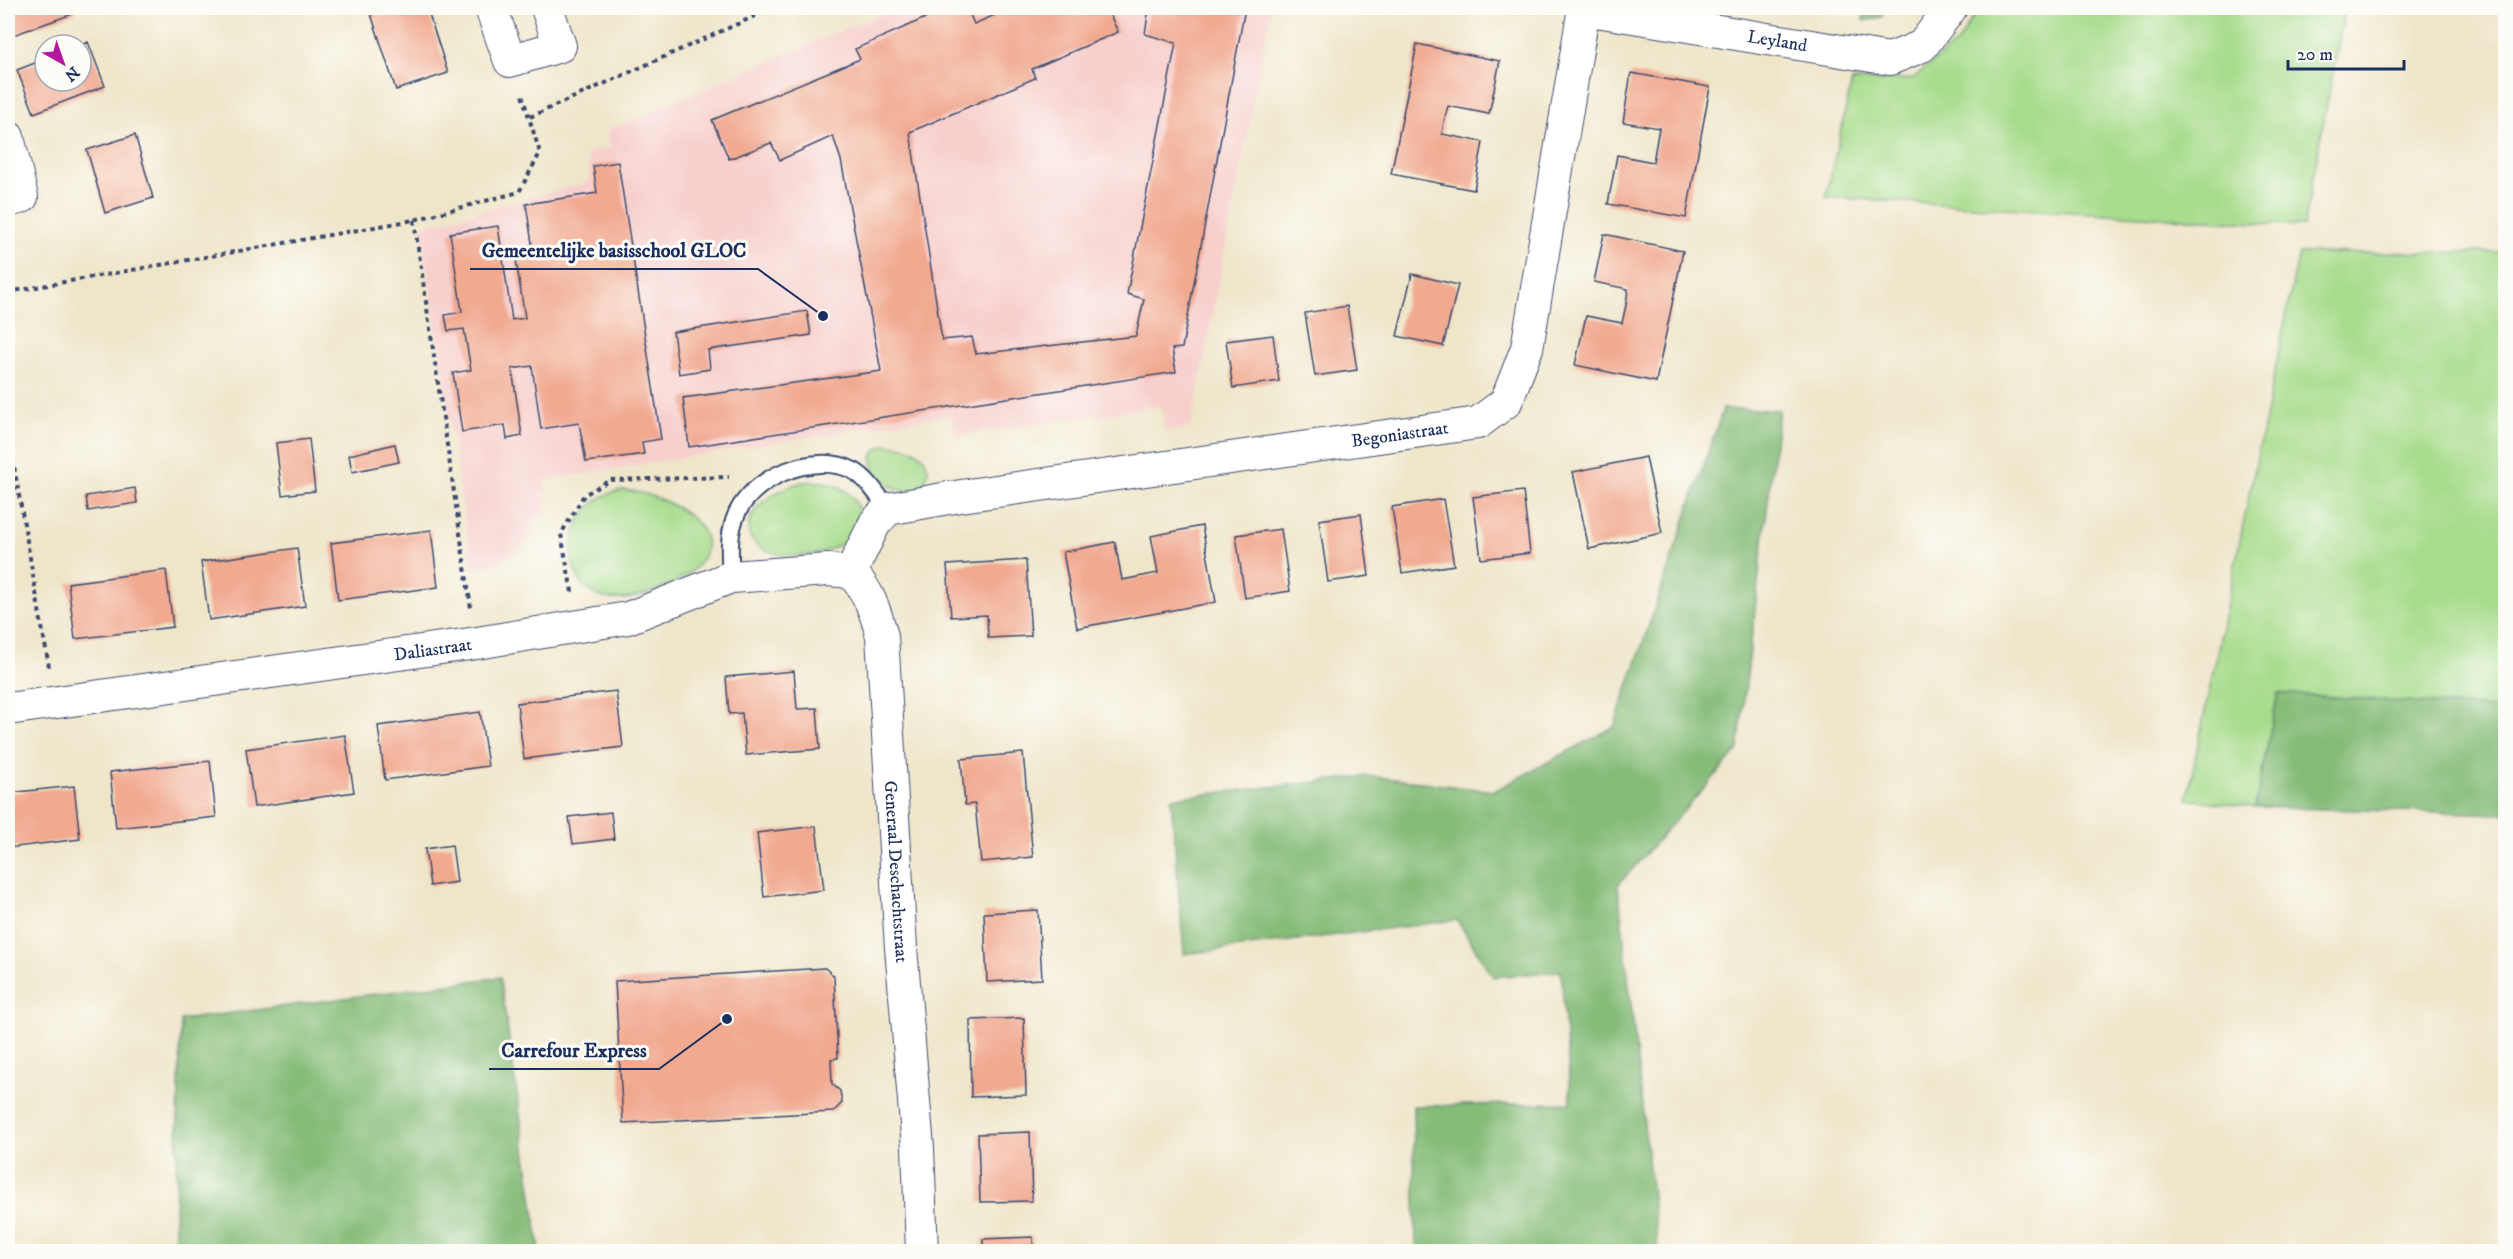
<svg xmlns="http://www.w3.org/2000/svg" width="2513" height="1259" viewBox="0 0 2513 1259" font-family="'IM FELL DW Pica',serif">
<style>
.built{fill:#f7d0ce}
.green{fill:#a7dc8c;stroke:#618675;stroke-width:1.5}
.forest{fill:#85bc78;stroke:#50766b;stroke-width:1.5}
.building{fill:#f1a990}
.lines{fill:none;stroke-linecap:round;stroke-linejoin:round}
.service-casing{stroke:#3b4a6e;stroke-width:20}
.minor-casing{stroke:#3b4a6e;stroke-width:34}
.path{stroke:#3b4a6e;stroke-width:4;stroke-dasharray:4.5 4.5;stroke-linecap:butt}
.service{stroke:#fff;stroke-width:16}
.minor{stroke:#fff;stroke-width:32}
.labels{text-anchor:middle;stroke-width:6;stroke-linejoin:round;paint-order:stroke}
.street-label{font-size:18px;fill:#1b2f5e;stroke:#fdfcf7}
.leader{fill:none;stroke:#1b2f5e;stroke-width:2}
.callout-dot{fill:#1b2f5e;stroke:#fdfcf7;stroke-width:2}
.callout-label{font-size:20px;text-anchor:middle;font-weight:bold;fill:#1b2f5e;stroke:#fdfcf7;stroke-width:6;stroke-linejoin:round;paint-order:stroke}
</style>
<rect width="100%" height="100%" fill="#fdfcf7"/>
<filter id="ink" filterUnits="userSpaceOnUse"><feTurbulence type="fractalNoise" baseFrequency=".0167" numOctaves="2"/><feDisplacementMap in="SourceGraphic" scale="12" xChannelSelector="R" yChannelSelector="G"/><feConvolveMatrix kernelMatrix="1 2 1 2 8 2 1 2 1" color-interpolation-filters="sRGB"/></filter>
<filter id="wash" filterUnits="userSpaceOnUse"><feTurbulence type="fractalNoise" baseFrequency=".008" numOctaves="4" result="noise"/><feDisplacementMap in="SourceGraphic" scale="24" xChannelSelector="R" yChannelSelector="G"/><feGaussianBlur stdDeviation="1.35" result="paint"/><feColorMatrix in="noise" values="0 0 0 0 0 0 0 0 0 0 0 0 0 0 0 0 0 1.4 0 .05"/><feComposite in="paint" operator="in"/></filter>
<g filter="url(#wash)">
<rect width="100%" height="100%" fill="#efe6ca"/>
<path class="built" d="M894,8H1271L1191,428L1165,432L1161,406L955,436L951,414L546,480L547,514L539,515L525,544L500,563L472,569L421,227L589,182L588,152L610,147L608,130Z"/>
<path class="green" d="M1978,8H2345L2304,226L1826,197L1852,81L1912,79L1959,41Z
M2505,252V709L2278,693L2255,807L2187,799L2299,253Z
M886,445C905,446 926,448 928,471C920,521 840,462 886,445Z
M802,482C826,480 851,485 859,511C862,562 762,569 749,534C744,506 780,489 802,482Z
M624,490C651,492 711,515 706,549C704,566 683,579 668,585C651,593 630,601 611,599C550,590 565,496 624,490Z"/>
<path class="forest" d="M1864,8H1883L1882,17L1863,21Z
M1723,409L1779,410L1738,750L1618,885L1658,1251H1416L1413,1106L1571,1103L1561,971L1493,977L1457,920L1184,954L1171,798L1369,776L1494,791L1614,727Z
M2278,693L2505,709V814L2255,807Z
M500,977L540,1251H174L181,1020Z"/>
<g id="blocks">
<path class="building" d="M8,8H73L75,13L8,37Z
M369,8H427L448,73L396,90Z
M948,8H967L974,24L1002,12L999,8H1107L1118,32L1032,69L1035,78L910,132L942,340L972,337L976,354L1136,336L1144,299L1127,294L1176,43L1145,34L1149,8H1245L1182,348L1172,349L1176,372L689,447L683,398L881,371L841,160L833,136L780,160L771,143L729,159L712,120L860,59L855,49Z
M88,42L105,86L34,113L17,70L45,59V81H81V45Z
M1417,44L1500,61L1489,114L1448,106L1444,121L1442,134L1483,142L1474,190L1391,174Z
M1631,73L1710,87L1686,218L1608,204L1617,155L1653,162L1659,128L1623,122Z
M135,135L153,198L105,213L87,150Z
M618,162L661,439L642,442L644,454L586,462L579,423L541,429L532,366L512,369L522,436L507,439L505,425L462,432L453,373L471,370L464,329L448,331L445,315L462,312L450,233L498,226L512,320L525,318L516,260L534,257L526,204L597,193L593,166Z
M1604,234L1683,251L1656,382L1575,365L1586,316L1622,323L1626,305L1628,289L1594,282Z
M1412,274L1458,285L1443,346L1397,336Z
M1347,306L1357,370L1315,376L1305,313Z
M807,311L811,335L708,350L710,369L679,374L673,332Z
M1273,335L1279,381L1233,388L1226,341Z
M309,439L315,491L282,495L276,443Z
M395,444L399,462L352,472L349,455Z
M1646,457L1662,533L1589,549L1573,472Z
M135,488L137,503L88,511L86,496Z
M1523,491L1530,553L1481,559L1473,497Z
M1443,499L1454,565L1402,573L1392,507Z
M1361,514L1369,576L1328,582L1319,520Z
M1202,526L1216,602L1077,628L1063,552L1115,542L1122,580L1158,573L1151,536Z
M1281,529L1290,591L1245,598L1236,535Z
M431,530L438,587L338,600L331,543Z
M297,548L305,606L209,620L201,562Z
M1026,560L1031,636L988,638L987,615L951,617L947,565Z
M166,570L173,627L75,639L68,583Z
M794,671L797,709L817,708L820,749L746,755L742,713L729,714L726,677Z
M616,691L623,747L524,759L517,703Z
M480,712L488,766L385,780L378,726Z
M345,735L354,792L254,807L246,749Z
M1023,753L1033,857L981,862L975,804L965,805L961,759Z
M210,761L216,817L116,828L110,772Z
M74,786L80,839L8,848V793Z
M611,812L614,839L573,844L569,817Z
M816,826L824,890L764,897L757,833Z
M452,845L457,882L430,886L425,849Z
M1038,910L1042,979L987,982L984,913Z
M825,968L834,976L838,1058L831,1059L832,1084L840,1091L842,1103L833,1112L623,1123L615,981Z
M1024,1018L1026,1095L971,1097L970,1020Z
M1030,1132L1032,1201L980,1202L978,1134Z
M1033,1237V1252H983V1239Z"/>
</g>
</g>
<g filter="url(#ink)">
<use href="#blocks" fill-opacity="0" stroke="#3b4a6e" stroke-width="1.5"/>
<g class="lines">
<defs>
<path id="service" d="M731,577C730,559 728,539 734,521C747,478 814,450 854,471C868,479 879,497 888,509"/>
<g id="minor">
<path d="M491,8L510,61L560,46L547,8"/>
<path id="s1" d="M1584,9L1890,59L1922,46L1951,8"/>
<path d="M8,137L22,197L8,201"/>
<path id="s2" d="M851,572L875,523L888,509L954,497L1478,423L1506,402L1527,348L1584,8"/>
<path id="s3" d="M851,572C869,592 875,610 882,636L901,948L918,1148L922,1252"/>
<path id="s4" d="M8,709L477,643L628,618L731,577L828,570L851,572"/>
</g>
</defs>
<use href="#service" class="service-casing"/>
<use href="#minor" class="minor-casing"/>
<path class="path" d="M530,117L773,8
M414,220L471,608
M8,292L414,220L519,192L540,153L522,95
M8,432L49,667
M572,592L561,534L584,495L610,480L729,477"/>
<use href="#service" class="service"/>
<use href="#minor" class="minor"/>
</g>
</g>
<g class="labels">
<g class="street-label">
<text dy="6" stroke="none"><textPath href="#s1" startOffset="196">Leyland</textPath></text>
<text dy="6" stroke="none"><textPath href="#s2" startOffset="591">Begoniastraat</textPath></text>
<text dy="6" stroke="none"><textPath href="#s4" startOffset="429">Daliastraat</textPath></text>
<text dy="6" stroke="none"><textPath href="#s3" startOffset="308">Generaal Deschachtstraat</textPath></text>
</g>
</g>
<path class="leader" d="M823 316L758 269H470M727 1019L659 1069H489"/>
<g class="callout-dot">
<circle cx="823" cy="316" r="6"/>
<circle cx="727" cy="1019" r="6"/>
</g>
<g class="callout-label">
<text x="614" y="257">Gemeentelijke basisschool GLOC</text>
<text x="574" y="1057">Carrefour Express</text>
</g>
<rect width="2513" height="1259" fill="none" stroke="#fdfcf7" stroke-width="30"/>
<g transform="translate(63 63) rotate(140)"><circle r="28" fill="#fdfcf7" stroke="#a3aaba" stroke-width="1.5"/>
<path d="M0-4.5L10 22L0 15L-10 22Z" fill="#b5179e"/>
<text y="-9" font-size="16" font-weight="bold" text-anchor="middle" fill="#1b2f5e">N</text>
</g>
<path d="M2288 60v9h116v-9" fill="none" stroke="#1b2f5e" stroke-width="3"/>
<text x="2297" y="60" font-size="18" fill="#1b2f5e" stroke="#fdfcf7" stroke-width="4.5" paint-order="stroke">20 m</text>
</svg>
